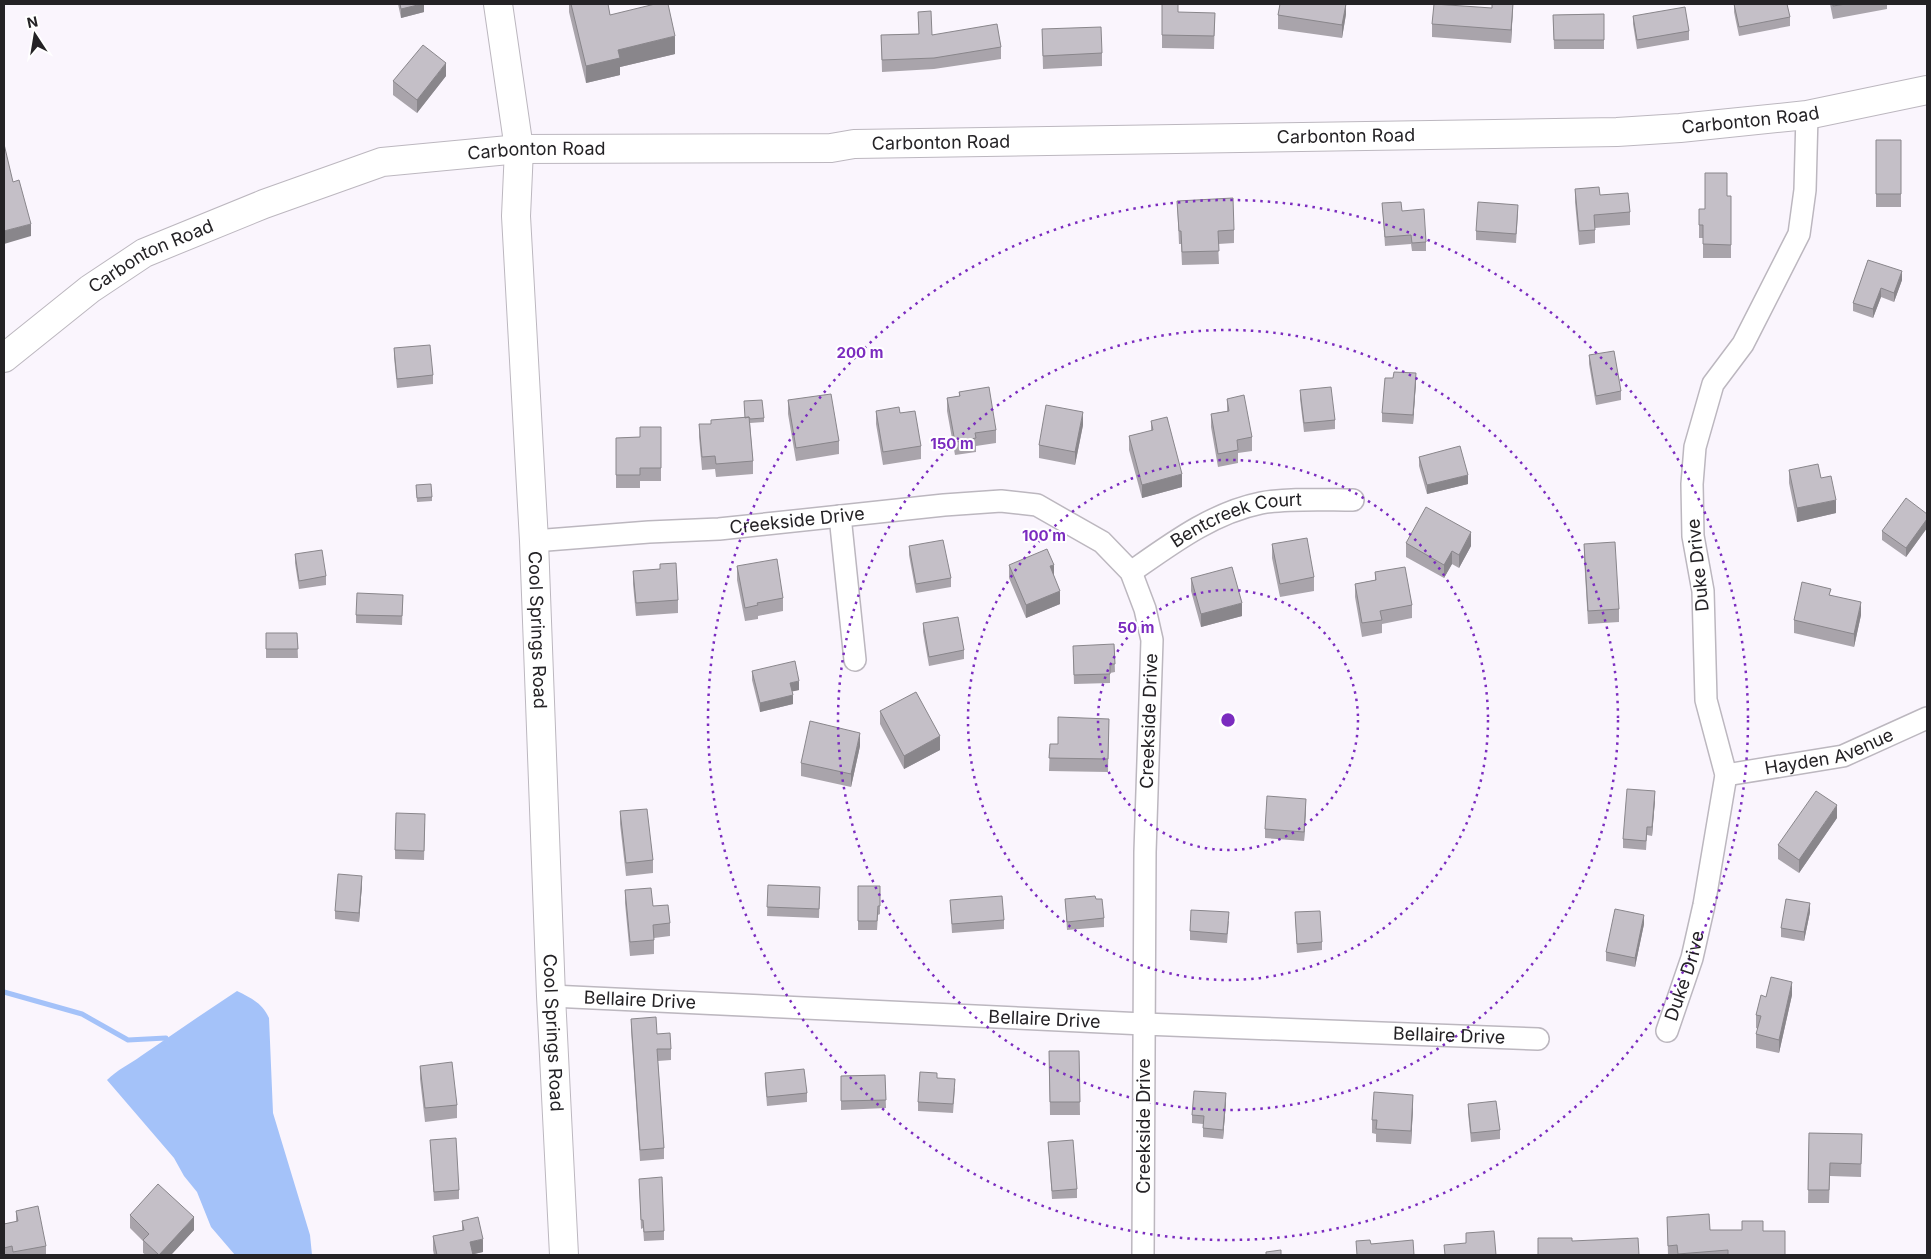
<svg xmlns="http://www.w3.org/2000/svg" width="1931" height="1259" viewBox="0 0 1931 1259" font-family="Inter,sans-serif">
<style>
.water{fill:#a4c2f9}
.lines{fill:none;stroke-linecap:round;stroke-linejoin:round}
.stream{stroke:#a4c2f9;stroke-width:5}
.street-casing{stroke:#bcb7bf;stroke-width:24}
.secondary-casing{stroke:#bcb7bf;stroke-width:30}
.street{stroke:#fff;stroke-width:21}
.secondary{stroke:#fff;stroke-width:28}
.wall{fill:#a9a4ab}
.shaded-wall{fill:#89868b}
.building{fill:#c4bfc7;stroke:#89868b}
.ring{fill:none;stroke:#7b2cbf;stroke-width:2.5;stroke-dasharray:2.5 5}
.labels{text-anchor:middle;stroke-width:4;stroke-linejoin:round;paint-order:stroke}
.street-label{font-size:18px;fill:#242225;stroke:#fff}
.centre{fill:#7b2cbf;stroke:#fff;stroke-width:2.5}
.ring-label{font-size:15px;text-anchor:middle;font-weight:bold;fill:#7b2cbf;stroke:#fff;stroke-width:4;stroke-linejoin:round;paint-order:stroke}
</style>
<rect width="100%" height="100%" fill="#faf5fd"/>
<path class="water" d="M237,991C251,998 262,1003 269,1018L273,1113L310,1235L312,1255H235L211,1227L197,1192L184,1176L174,1158L107,1080C117,1070 130,1064 141,1056C173,1034 205,1012 237,991Z"/>
<g class="lines">
<path class="stream" d="M4,992L82,1014L128,1040L166,1038L167,1044"/>
<defs>
<g id="street">
<path d="M840,516L855,660"/>
<path id="s1" d="M534,541L649,532L719,529L944,505L1001,501L1037,505L1102,542L1131,572L1145,609L1152,640L1145,852L1143,1255"/>
<path id="s2" d="M1131,572C1171,544 1212,513 1261,503C1287,498 1325,500 1353,500"/>
<path id="s3" d="M1726,775L1843,756L1927,718"/>
<path id="s4" d="M551,996L1144,1024L1538,1039"/>
<path id="s5" d="M1667,1031L1692,958L1704,905L1726,775L1706,700L1703,591L1693,536L1692,484L1695,447L1713,384L1743,344L1799,234L1805,190L1807,115"/>
</g>
<g id="secondary">
<path id="s6" d="M498,4L519,149L516,216L534,541L551,996L564,1255"/>
<path id="s7" d="M4,358L90,289L144,253L264,204L382,162L519,149L831,148L854,144L1617,132L1680,128L1807,115L1927,90"/>
</g>
</defs>
<use href="#street" class="street-casing"/>
<use href="#secondary" class="secondary-casing"/>
<use href="#street" class="street"/>
<use href="#secondary" class="secondary"/>
</g>
<path class="wall" d="M398,4H424V12L401,18Z
M569,4H608L610,15L675,54L620,67V75L586,83L569,12Z
M1346,4V14L1342,38L1278,29V15Z
M1513,4L1511,43L1432,37V24L1492,8Z
M1734,4L1790,17V26L1739,36L1734,12Z
M1830,4H1887V9L1833,19Z
M918,12L932,35L1001,47V59L934,69L882,72L881,35L919,34Z
M1215,13L1214,49L1162,48V35Z
M1604,14V49H1554L1553,15Z
M1633,16L1689,31V40L1637,49L1633,24Z
M1042,29L1102,53V66L1043,69Z
M446,76L417,113L393,95V81Z
M1876,140H1901V207H1876Z
M1575,189L1600,195L1630,212V225L1595,228V243L1579,245L1575,202Z
M1727,196H1731V258H1703V238H1699V209H1705Z
M1177,201L1234,230V243L1218,244L1219,264L1182,265L1181,244H1179Z
M1382,203L1402,211L1426,242V251H1412L1411,244L1385,246Z
M1518,214L1516,243L1476,240V231Z
M1868,260L1902,280L1894,302L1881,297L1873,318L1853,311V303Z
M394,348L433,375V384L397,388L394,357Z
M1589,355L1621,391V400L1596,405L1589,364Z
M1416,382L1413,424L1382,422V413Z
M1300,390L1335,420V429L1304,432L1300,399Z
M959,392L996,430V443L976,446V452L955,455L947,411V398L959,396Z
M1227,399L1252,437V451L1238,453V463L1218,467L1211,427V414L1227,411Z
M788,400L839,441V454L796,461L788,414Z
M876,411L900,413L921,446V459L883,465L876,424Z
M764,418V422L750,423L753,461V474L716,477L715,469L702,470L699,437V424H711V420Z
M1151,421L1182,487L1142,498L1129,450V436L1151,431Z
M1083,425L1075,465L1039,458V445Z
M661,427V481H640V488H616V438L640,437Z
M1419,457L1468,484L1427,494L1419,466Z
M1789,470L1836,513L1797,522L1789,483Z
M416,485L432,497V501L417,502Z
M1927,514V528L1906,557L1882,540V531Z
M1406,543L1471,546L1459,568L1452,564L1444,578L1406,557Z
M1272,544L1314,577V591L1280,597L1272,558Z
M1584,544L1619,609V622L1588,624L1584,557Z
M909,546L951,578V587L916,593L909,555Z
M295,554L326,576V585L299,589L295,563Z
M1009,565L1054,576L1060,604L1026,618L1009,578Z
M737,566L783,598V611L758,616V619L745,621L737,580Z
M633,571L678,600V613L636,616L633,584Z
M1375,572L1412,605V618L1382,624V633L1362,637L1355,597V584L1375,580Z
M1191,578L1242,616L1201,627L1191,591Z
M403,595L402,625L356,623V615Z
M1831,595L1861,615L1854,647L1794,633V620Z
M923,623L964,650V659L929,666L923,632Z
M266,633H297L298,658H266Z
M1114,644L1115,672L1110,673V683L1074,684L1073,655Z
M752,671L799,690L792,691L793,704L760,712L752,680Z
M880,711L940,750L904,769L880,724Z
M1109,719L1108,772L1049,771L1050,744H1058Z
M860,746L851,787L801,776V763Z
M1655,800L1652,836L1647,835L1646,850L1623,848V839Z
M1306,808L1304,841L1265,838V829Z
M620,811L653,860V873L626,876L620,824Z
M1837,818L1799,873L1778,859V845Z
M425,823L424,860L395,859V850Z
M362,885L359,922L335,919V911Z
M768,885L820,887L819,918L767,916Z
M858,886H880V914L878,915L877,930H858Z
M625,890L653,906L670,923V936L654,938V954L630,956L625,903Z
M1065,899H1096L1104,918V927L1067,930Z
M950,900L1004,920V929L952,933Z
M1295,912L1322,942V950L1297,953Z
M1810,912L1804,941L1781,937V928Z
M1229,921L1227,943L1190,940V931Z
M1644,924L1635,967L1606,961V952Z
M1792,995L1779,1053L1756,1048V1034L1758,1029L1756,1028V1015L1766,997Z
M631,1019L657,1034L671,1049V1060L658,1061L664,1148V1159L640,1161L631,1030Z
M1049,1051H1079L1080,1115H1050Z
M420,1066L457,1105V1118L425,1122L420,1079Z
M765,1073L807,1093V1102L767,1106L765,1082Z
M885,1075L886,1108L841,1110V1076Z
M955,1088L953,1113L918,1111V1102Z
M1226,1102L1223,1139L1203,1137V1124L1192,1123V1115Z
M1468,1104L1500,1130V1139L1471,1142L1468,1113Z
M1413,1108L1411,1144L1376,1142V1134L1372,1133V1120Z
M1809,1133L1862,1134L1861,1177L1830,1176L1829,1203H1808Z
M430,1140L459,1190V1199L434,1201Z
M1048,1142L1077,1189V1198L1052,1199Z
M639,1179L664,1231V1240L644,1241L643,1228L641,1229Z
M16,1211L46,1246V1255H4V1224L16,1222Z
M130,1215L194,1230L171,1255H146L143,1253V1241L130,1228Z
M1667,1217L1710,1230L1763,1231L1785,1255H1668Z
M462,1221L483,1252L473,1254V1255H434L433,1250V1236L462,1230Z"/>
<path class="shaded-wall" d="M422,4H424V12L401,18V9Z
M1346,4V14L1342,38V25Z
M1513,4V9L1511,43V30Z
M675,36V54L620,67V75L586,83V66L618,50Z
M446,63V76L417,113V100Z
M31,224V236L4,244V231Z
M1902,271V280L1894,302V293Z
M1881,288V297L1873,318V309Z
M1416,373V382L1413,424V415Z
M1083,412V425L1075,465V452Z
M1182,474V487L1142,498V485Z
M1468,475V484L1427,494V485Z
M1836,500V513L1797,522V508Z
M1927,519V528L1906,557V548Z
M1471,532V546L1459,568V555Z
M1452,551V564L1444,578V565Z
M1054,565V578L1050,566Z
M1060,591V604L1026,618V605Z
M1861,602V615L1854,647V634Z
M1242,603V616L1201,627V614Z
M799,681V690L790,692V683Z
M793,695V704L760,712V703Z
M860,733V746L851,787V774Z
M940,736V750L904,769V756Z
M1655,791V800L1652,836V827Z
M1306,799V808L1304,841V832Z
M1837,805V818L1799,873V860Z
M362,876V885L359,922V913Z
M1810,903V912L1804,941V932Z
M1644,915V924L1635,967V958Z
M1792,982V995L1779,1053V1040Z
M1226,1093V1102L1223,1139V1130Z
M1413,1095V1108L1411,1144V1131Z
M194,1217V1230L171,1255H159Z
M483,1239V1252L470,1255V1242Z"/>
<path class="building" d="M400,4H422L401,9Z
M571,4H608L610,15L655,4H668L675,36L618,50L620,58L586,66Z
M1162,4H1178V12L1215,13L1214,36L1162,35Z
M1280,4H1346L1342,25L1278,15Z
M1434,4L1492,8V4H1513L1511,30L1432,24Z
M1734,4H1787L1790,17L1739,27Z
M1833,4H1846L1833,6Z
M1685,7L1689,31L1637,40L1633,16Z
M931,11L932,35L997,24L1001,47L934,58L882,60L881,35L919,34L918,12Z
M1604,14V40H1554L1553,15Z
M1101,27L1102,53L1043,56L1042,29Z
M423,45L446,63L417,100L393,81Z
M1876,140H1901V194H1876Z
M4,144L13,182L19,180L31,224L4,231Z
M1705,173H1727V196H1731V245L1703,244V225H1699V209H1705Z
M1599,187L1600,195L1628,193L1630,212L1594,215L1595,230L1579,231L1575,189Z
M1233,198L1234,230L1218,231L1219,251L1182,252L1181,231H1179L1177,201Z
M1401,202L1402,211L1424,209L1426,242L1412,243L1411,235L1385,237L1382,203Z
M1478,202L1518,205L1516,234L1476,231Z
M1868,260L1902,271L1894,293L1881,288L1873,309L1853,303Z
M430,345L433,375L397,379L394,348Z
M1614,351L1621,391L1596,396L1589,355Z
M1394,372L1416,373L1413,415L1382,413L1385,378H1393Z
M989,387L996,430L975,433L976,438L955,442L947,398L960,396L959,392Z
M1331,387L1335,420L1304,423L1300,390Z
M831,394L839,441L796,448L788,400Z
M1244,395L1252,437L1237,440L1238,450L1218,454L1211,414L1229,411L1227,399Z
M762,400L764,418L750,419L749,417L745,418L744,401Z
M1046,405L1083,412L1075,452L1039,445Z
M899,407L900,413L915,411L921,446L883,452L876,411Z
M749,417L753,461L716,464L715,456L702,457L699,424H711V420Z
M1167,417L1182,474L1142,485L1129,436L1153,430L1151,421Z
M640,427H661V468H640V475H616V438L640,437Z
M1460,446L1468,475L1427,485L1419,457Z
M1818,464L1821,478L1831,476L1836,500L1797,508L1789,470Z
M431,484L432,497L417,498L416,485Z
M1906,498L1927,514V519L1906,548L1882,531Z
M1426,507L1471,532L1459,555L1452,551L1444,565L1406,543Z
M1307,538L1314,577L1280,584L1272,544Z
M943,540L951,578L916,584L909,546Z
M1615,542L1619,609L1588,611L1584,544Z
M1047,549L1054,565L1050,566L1060,591L1026,605L1009,565Z
M322,550L326,576L299,581L295,554Z
M777,559L783,598L757,603L758,605L745,608L737,566Z
M676,563L678,600L636,603L633,571L660,569V564Z
M1232,567L1242,603L1201,614L1191,578Z
M1405,567L1412,605L1380,611L1382,620L1362,623L1355,584L1376,580L1375,572Z
M1802,582L1831,589L1829,595L1861,602L1854,634L1794,620Z
M357,593L403,595L402,616L356,615Z
M958,617L964,650L929,657L923,623Z
M266,633H297L298,649H266Z
M1114,644L1115,664H1110V674L1074,675L1073,646Z
M795,661L799,681L790,683L793,695L760,703L752,671Z
M916,692L940,736L904,756L880,711Z
M1058,717L1109,719L1108,759L1049,758L1050,744H1058Z
M810,721L860,733L851,774L801,763Z
M1627,789L1655,791L1652,827H1647L1646,841L1623,839Z
M1816,791L1837,805L1799,860L1778,845Z
M1267,796L1306,799L1304,832L1265,829Z
M647,809L653,860L626,863L620,811Z
M396,813L425,814L424,851L395,850Z
M338,874L362,876L359,913L335,911Z
M768,885L820,887L819,909L767,907Z
M858,886H880V906H878L877,921H858Z
M651,888L653,906L668,905L670,923L653,925L654,940L630,942L625,890Z
M1002,896L1004,920L952,924L950,900Z
M1095,896L1096,899H1102L1104,918L1067,922L1065,899Z
M1786,899L1810,903L1804,932L1781,928Z
M1615,909L1644,915L1635,958L1606,952Z
M1191,910L1229,912L1227,934L1190,931Z
M1320,911L1322,942L1297,944L1295,912Z
M1771,977L1792,982L1779,1040L1756,1034L1761,1016L1756,1015L1761,995L1766,997Z
M656,1017L657,1034L670,1033L671,1049H657L664,1148L640,1150L631,1019Z
M1049,1051H1079L1080,1102H1050Z
M452,1062L457,1105L425,1108L420,1066Z
M804,1069L807,1093L767,1097L765,1073Z
M920,1072L937,1073V1078L955,1079L953,1104L918,1102Z
M885,1075L886,1100L841,1101V1076Z
M1194,1091L1226,1093L1223,1130L1203,1128L1204,1116L1192,1115Z
M1374,1092L1413,1095L1411,1131L1376,1129L1377,1120H1372Z
M1496,1101L1500,1130L1471,1133L1468,1104Z
M1809,1133L1862,1134L1861,1164L1830,1163L1829,1190H1808Z
M456,1138L459,1190L434,1192L430,1140Z
M1073,1140L1077,1189L1052,1191L1048,1142Z
M662,1177L664,1231L644,1232L643,1220H641L639,1179Z
M158,1184L194,1217L159,1255L143,1240L149,1234L130,1215Z
M38,1206L46,1246L13,1252L12,1246L4,1248V1224L18,1221L16,1211Z
M1709,1214L1710,1230H1742V1221H1763V1231H1785V1255H1728V1250L1678,1254L1677,1245L1668,1246L1667,1217Z
M478,1217L483,1239L470,1242L473,1255H437L433,1236L464,1230L462,1221Z
M1494,1231L1496,1255H1445L1444,1245L1466,1243V1233Z
M1538,1238H1572V1241L1638,1238L1639,1255H1538Z
M1370,1240L1371,1244L1413,1240L1414,1255H1357L1356,1241Z
M1281,1250V1255H1266V1252Z"/>
<g class="ring">
<circle cx="1228" cy="720" r="130"/>
<circle cx="1228" cy="720" r="260"/>
<circle cx="1228" cy="720" r="390"/>
<circle cx="1228" cy="720" r="520"/>
</g>
<g class="labels">
<g class="street-label">
<text dy="6" stroke="none"><textPath href="#s7" startOffset="1800">Carbonton Road</textPath></text>
<text dy="6" stroke="none"><textPath href="#s7" startOffset="1395">Carbonton Road</textPath></text>
<text dy="6" stroke="none"><textPath href="#s7" startOffset="990">Carbonton Road</textPath></text>
<text dy="6" stroke="none"><textPath href="#s7" startOffset="585">Carbonton Road</textPath></text>
<text dy="6" stroke="none"><textPath href="#s7" startOffset="180">Carbonton Road</textPath></text>
<text dy="6" stroke="none"><textPath href="#s1" startOffset="264">Creekside Drive</textPath></text>
<text dy="6" stroke="none"><textPath href="#s2" startOffset="120">Bentcreek Court</textPath></text>
<text transform="translate(1698 565) rotate(-96)" y="6">Duke Drive</text>
<text dy="6" stroke="none"><textPath href="#s6" startOffset="628">Cool Springs Road</textPath></text>
<text transform="translate(1149 721) rotate(-88)" y="6">Creekside Drive</text>
<text dy="6" stroke="none"><textPath href="#s3" startOffset="106">Hayden Avenue</textPath></text>
<text dy="6" stroke="none"><textPath href="#s5" startOffset="58">Duke Drive</textPath></text>
<text dy="6" stroke="none"><textPath href="#s4" startOffset="89">Bellaire Drive</textPath></text>
<text dy="6" stroke="none"><textPath href="#s4" startOffset="494">Bellaire Drive</textPath></text>
<text dy="6" stroke="none"><textPath href="#s6" startOffset="1031">Cool Springs Road</textPath></text>
<text dy="6" stroke="none"><textPath href="#s4" startOffset="899">Bellaire Drive</textPath></text>
<text transform="translate(1144 1126) rotate(-90)" y="6">Creekside Drive</text>
</g>
</g>
<circle cx="1228" cy="720" r="8" class="centre"/>
<g class="ring-label">
<text x="860" y="358">200 m</text>
<text x="952" y="449">150 m</text>
<text x="1044" y="541">100 m</text>
<text x="1136" y="633">50 m</text>
</g>
<rect width="1931" height="1259" fill="none" stroke="#242225" stroke-width="10"/>
<g transform="translate(35 35) rotate(348)" stroke="#ffffff" stroke-width="4" paint-order="stroke">
<path d="M0-4L9 19L0 12L-9 19Z" fill="#242225"/>
<text y="-8" font-size="14" font-weight="bold" text-anchor="middle" fill="#242225">N</text>
</g>
</svg>
